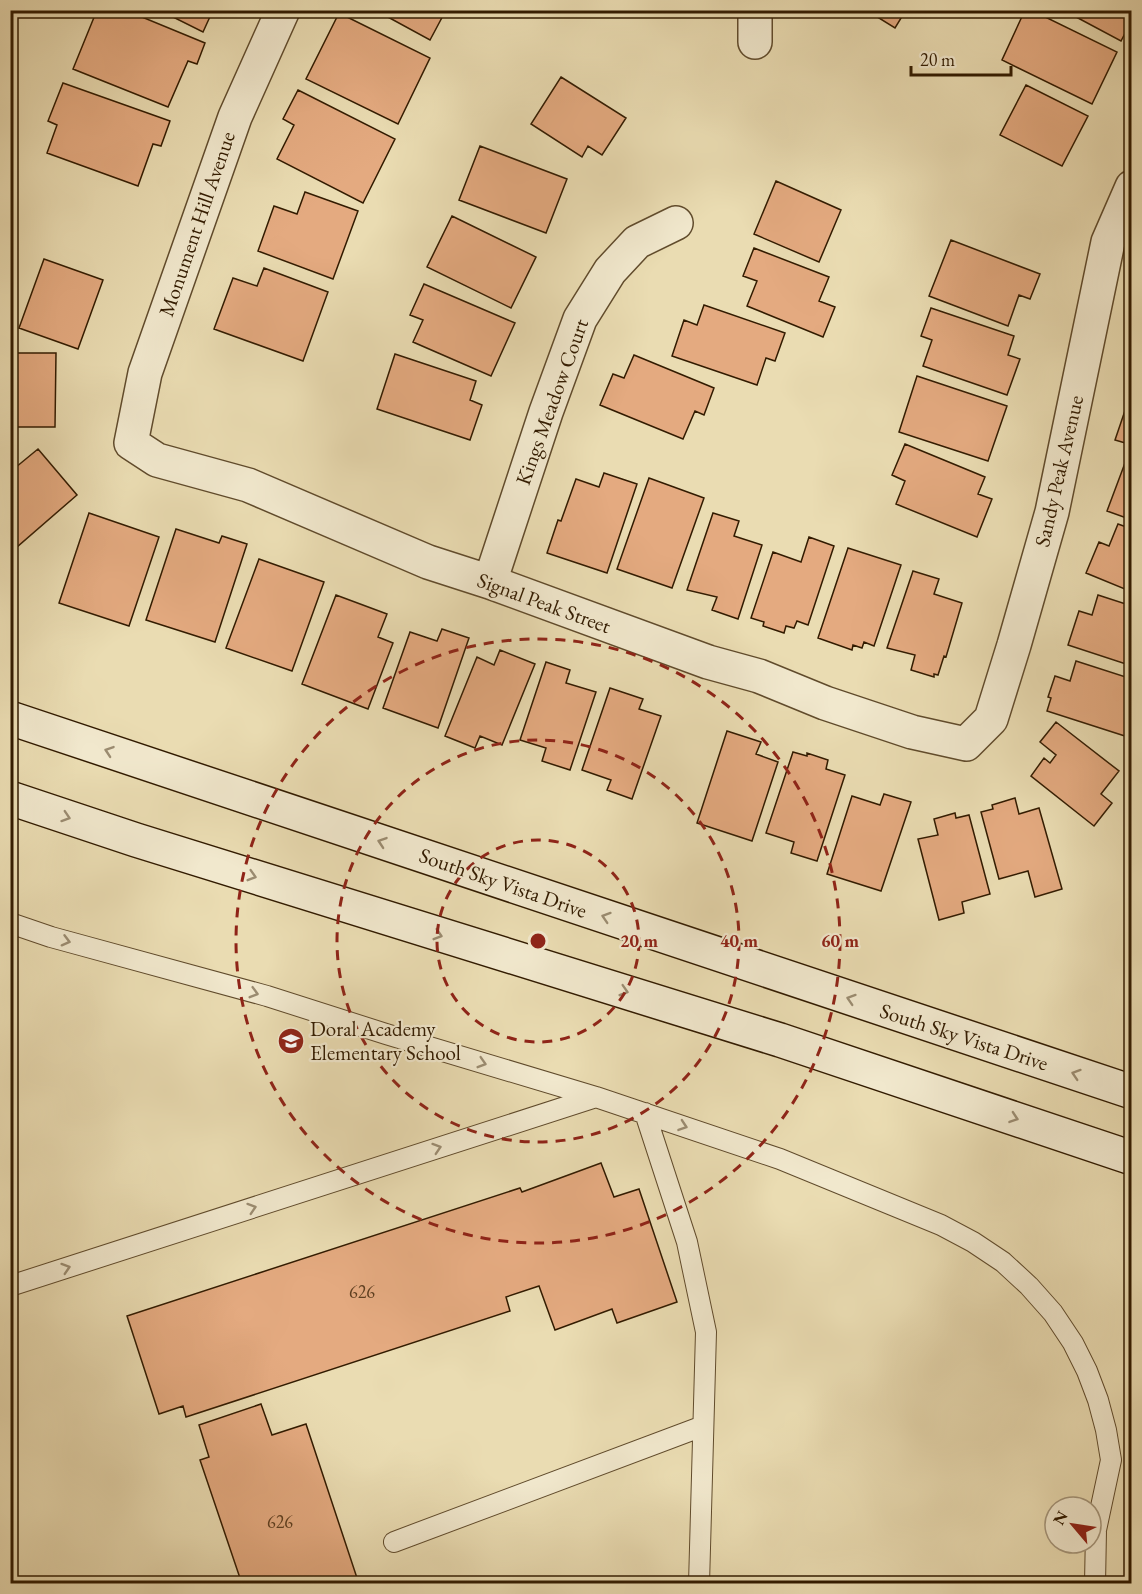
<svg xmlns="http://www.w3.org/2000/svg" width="1142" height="1594" viewBox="0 0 1142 1594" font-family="'EB Garamond',serif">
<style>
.building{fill:#e4aa80;stroke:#321b00;stroke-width:1.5}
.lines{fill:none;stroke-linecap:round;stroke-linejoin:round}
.lane-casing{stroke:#604b2c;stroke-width:22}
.street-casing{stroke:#604b2c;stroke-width:36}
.secondary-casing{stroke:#321b00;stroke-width:36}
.lane{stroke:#f1e8cd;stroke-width:20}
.street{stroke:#f1e8cd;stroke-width:33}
.secondary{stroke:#f1e8cd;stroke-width:33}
.oneway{stroke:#9b8c71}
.ring{fill:none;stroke:#8f2418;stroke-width:3;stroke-dasharray:10 8}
.labels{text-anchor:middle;stroke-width:4.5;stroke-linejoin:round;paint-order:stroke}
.number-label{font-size:18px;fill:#5e3f20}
.street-label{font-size:21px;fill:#321b00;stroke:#f1e8cd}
.poi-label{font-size:21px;fill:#321b00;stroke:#f1e8cd;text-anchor:start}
.centre{fill:#8f2418;stroke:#f1e8cd;stroke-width:3}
.ring-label{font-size:18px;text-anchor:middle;font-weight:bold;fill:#8f2418;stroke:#f1e8cd;stroke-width:4.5;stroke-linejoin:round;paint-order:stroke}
</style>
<rect width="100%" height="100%" fill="#eadcb2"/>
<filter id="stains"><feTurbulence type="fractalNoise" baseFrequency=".00333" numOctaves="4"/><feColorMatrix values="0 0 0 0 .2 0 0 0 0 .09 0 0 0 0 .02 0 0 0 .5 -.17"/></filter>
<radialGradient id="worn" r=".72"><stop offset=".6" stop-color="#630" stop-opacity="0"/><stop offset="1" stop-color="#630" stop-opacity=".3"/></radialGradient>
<path class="building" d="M97,10H125L205,43L197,64L188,61L168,107L73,69Z
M159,10H213L203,32Z
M375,10H446L430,40Z
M866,10H906L895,28Z
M1025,10H1031L1117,52L1092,104L1002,60Z
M1063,10H1132V20L1121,41Z
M339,13L430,58L398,124L306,79Z
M561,77L626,118L602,155L588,146L582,157L531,124Z
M63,83L170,121L161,146L153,144L138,186L47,153L57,125L48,121Z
M1026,85L1088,116L1062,166L1000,135Z
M298,90L395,139L363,203L277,159L294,125L283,119Z
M480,146L567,179L546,233L459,200Z
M776,181L841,210L819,262L754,234Z
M305,192L358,211L333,279L258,251L274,206L297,214Z
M452,216L536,257L511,308L427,267Z
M951,240L1040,274L1030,299L1019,295L1008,326L929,296Z
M754,248L829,277L819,301L835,307L823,337L747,306L757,281L743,276Z
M44,259L103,280L78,349L19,328Z
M264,268L328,292L303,361L214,329L233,278L257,286Z
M424,284L515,323L491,376L413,342L423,320L410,315Z
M704,305L785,333L775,361L766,358L757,385L672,356L684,320L697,325Z
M931,308L1014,336L1008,355L1020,359L1007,395L923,366L932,340L921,336Z
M10,353H56L55,427H10Z
M395,354L476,381L470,400L482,405L470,440L377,409Z
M634,355L714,388L704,415L695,411L683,439L600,405L613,374L624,378Z
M917,376L1007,406L988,461L899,432Z
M1132,390V445L1115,440Z
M905,444L985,477L978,494L992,499L977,537L896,504L905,481L892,475Z
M38,449L77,495L10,553V472Z
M1125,463L1132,466V520L1107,511Z
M604,473L637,484L607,573L547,553L558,520L561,521L576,479L599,487Z
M649,478L704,498L672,588L617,569Z
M89,513L159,537L129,626L59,603Z
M713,513L739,521L734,536L762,545L738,619L712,610L717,597L687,590Z
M1118,524L1132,529V592L1086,573L1099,542L1109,546Z
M176,529L219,543L222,536L247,544L215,642L146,620Z
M809,537L834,546L808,625L797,621L794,628L786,626L784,633L763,626L764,622L751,618L773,552L801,562Z
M848,548L901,565L874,646L864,642L862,648L853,645L852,650L818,638Z
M259,559L324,582L292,671L226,648Z
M913,571L939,579L934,594L962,603L946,657L944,656L938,675L934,674V677L911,670L915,655L887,648Z
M336,595L387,614L378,637L393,643L368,709L302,684Z
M1098,595L1132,606V666L1068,645L1079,611L1092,615Z
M442,629L469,638L438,728L383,708L410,632L437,641Z
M500,650L535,664L502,745L480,736L475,748L445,736L477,657L494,665Z
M1076,661L1132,679V726L1128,737L1047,711L1051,698L1048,697L1055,676L1070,681Z
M546,662L570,670L566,683L596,692L570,770L542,761L546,748L520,740Z
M610,688L643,699L639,709L661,716L632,799L607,790L611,780L582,770Z
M1056,722L1119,771L1101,794L1112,803L1094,826L1031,776L1044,758L1050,763L1056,755L1040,742Z
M727,731L761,742L756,754L778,762L752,841L697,823Z
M793,752L807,756V753L828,760L826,769L845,775L817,861L791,853L794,842L766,833Z
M884,794L911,802L881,891L827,874L852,796L880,805Z
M1015,798L1019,814L1039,808L1062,889L1035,897L1028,871L999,879L981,812L993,809L992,805Z
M955,813L956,818L969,815L990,894L962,902L964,913L939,920L918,839L938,835L934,819Z
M601,1163L614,1197L639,1189L677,1302L617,1323L612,1309L555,1330L539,1286L506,1297L510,1311L186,1417L183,1406L159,1414L127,1316L520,1188L522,1192Z
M261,1404L272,1435L306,1424L359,1584H242L200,1460L209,1457L199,1425Z"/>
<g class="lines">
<defs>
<path id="lane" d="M10,923L51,937L267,996L386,1034L596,1097
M645,1113L687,1242L706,1332L699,1584
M10,1286L596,1097L780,1159L941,1225L973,1242L1003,1262L1029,1286L1053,1313L1073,1343L1087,1371L1098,1400L1106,1430L1111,1460L1096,1530L1095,1584
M394,1542L703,1426"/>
<path id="street" d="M283,10L235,117L145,373L131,443L157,460L248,485L428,562L490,582L708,662L759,676L825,703L912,732L966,744L991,719L1014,645L1052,512L1108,242L1132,187
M755,10V42
M490,582L546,412L580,319L610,271L637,242L676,223"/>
<path id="secondary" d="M10,718L1132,1092
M10,798L136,840L780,1040L1132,1158"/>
</defs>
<use href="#lane" class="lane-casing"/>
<use href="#street" class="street-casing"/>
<use href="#secondary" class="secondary-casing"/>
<use href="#lane" class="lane"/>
<use href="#street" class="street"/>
<use href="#secondary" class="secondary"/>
</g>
<defs><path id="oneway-chevron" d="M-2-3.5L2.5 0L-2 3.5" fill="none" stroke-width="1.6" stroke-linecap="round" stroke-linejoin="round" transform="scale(1.5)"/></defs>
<g class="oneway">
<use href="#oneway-chevron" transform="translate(109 751) rotate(-161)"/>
<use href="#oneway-chevron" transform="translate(66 817) rotate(18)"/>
<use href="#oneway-chevron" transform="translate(382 842) rotate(-161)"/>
<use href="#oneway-chevron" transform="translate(252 876) rotate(17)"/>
<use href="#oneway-chevron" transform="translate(606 917) rotate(-162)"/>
<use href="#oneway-chevron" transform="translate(438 935) rotate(17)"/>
<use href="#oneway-chevron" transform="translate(66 941) rotate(15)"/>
<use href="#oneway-chevron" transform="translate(624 991) rotate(17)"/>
<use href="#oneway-chevron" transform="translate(254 993) rotate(16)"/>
<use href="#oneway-chevron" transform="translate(851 999) rotate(-162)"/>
<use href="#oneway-chevron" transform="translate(482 1063) rotate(17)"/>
<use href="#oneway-chevron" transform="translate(1076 1074) rotate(-162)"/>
<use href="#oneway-chevron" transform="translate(1014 1118) rotate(19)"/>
<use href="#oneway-chevron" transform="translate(683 1126) rotate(19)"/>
<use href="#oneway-chevron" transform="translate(437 1148) rotate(-18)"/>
<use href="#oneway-chevron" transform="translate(252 1208) rotate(-18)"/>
<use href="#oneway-chevron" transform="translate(66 1268) rotate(-18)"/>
</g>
<g class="ring">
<circle cx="538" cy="941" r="101"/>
<circle cx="538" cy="941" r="201"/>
<circle cx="538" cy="941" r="302"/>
</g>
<defs>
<symbol id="school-disc" viewBox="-11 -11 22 22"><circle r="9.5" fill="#8f2418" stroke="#f1e8cd"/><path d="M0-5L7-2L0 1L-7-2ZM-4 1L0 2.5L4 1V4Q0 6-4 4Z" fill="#fff"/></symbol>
</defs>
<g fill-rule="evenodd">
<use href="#school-disc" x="276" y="1026" width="30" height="30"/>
</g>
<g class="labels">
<g class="number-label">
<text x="362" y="1298">626</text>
<text x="280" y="1528">626</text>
</g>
<g class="street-label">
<text transform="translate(197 224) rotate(-71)" y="7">Monument Hill Avenue</text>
<text transform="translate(552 402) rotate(-70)" y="7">Kings Meadow Court</text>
<text transform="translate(1059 471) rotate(-77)" y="7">Sandy Peak Avenue</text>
<text transform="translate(544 603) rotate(20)" y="7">Signal Peak Street</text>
<text transform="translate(503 883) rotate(19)" y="7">South Sky Vista Drive</text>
<text transform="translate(964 1037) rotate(18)" y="7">South Sky Vista Drive</text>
</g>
<g class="poi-label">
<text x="310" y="1036">Doral Academy<tspan x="310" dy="24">Elementary School</tspan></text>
</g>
</g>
<circle cx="538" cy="941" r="9" class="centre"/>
<g class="ring-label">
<text x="639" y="947">20 m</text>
<text x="739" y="947">40 m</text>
<text x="840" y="947">60 m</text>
</g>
<rect width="1142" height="1594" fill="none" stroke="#eadcb2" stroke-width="36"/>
<rect x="12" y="12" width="1118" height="1570" fill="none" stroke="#321b00" stroke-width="3"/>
<rect x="18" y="18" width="1106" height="1558" fill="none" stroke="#321b00" stroke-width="1.5"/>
<g transform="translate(1073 1525) rotate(299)"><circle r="28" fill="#f1e8cd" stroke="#a5967b" stroke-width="1.5"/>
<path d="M0-4.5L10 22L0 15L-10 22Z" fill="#8f2418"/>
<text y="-9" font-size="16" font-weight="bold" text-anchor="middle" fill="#321b00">N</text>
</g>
<path d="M911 66v9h100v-9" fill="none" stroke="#321b00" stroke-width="3"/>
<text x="920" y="66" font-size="18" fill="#321b00" stroke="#f1e8cd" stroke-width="4.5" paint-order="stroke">20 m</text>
<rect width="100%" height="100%" filter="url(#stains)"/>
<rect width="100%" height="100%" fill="url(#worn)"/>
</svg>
